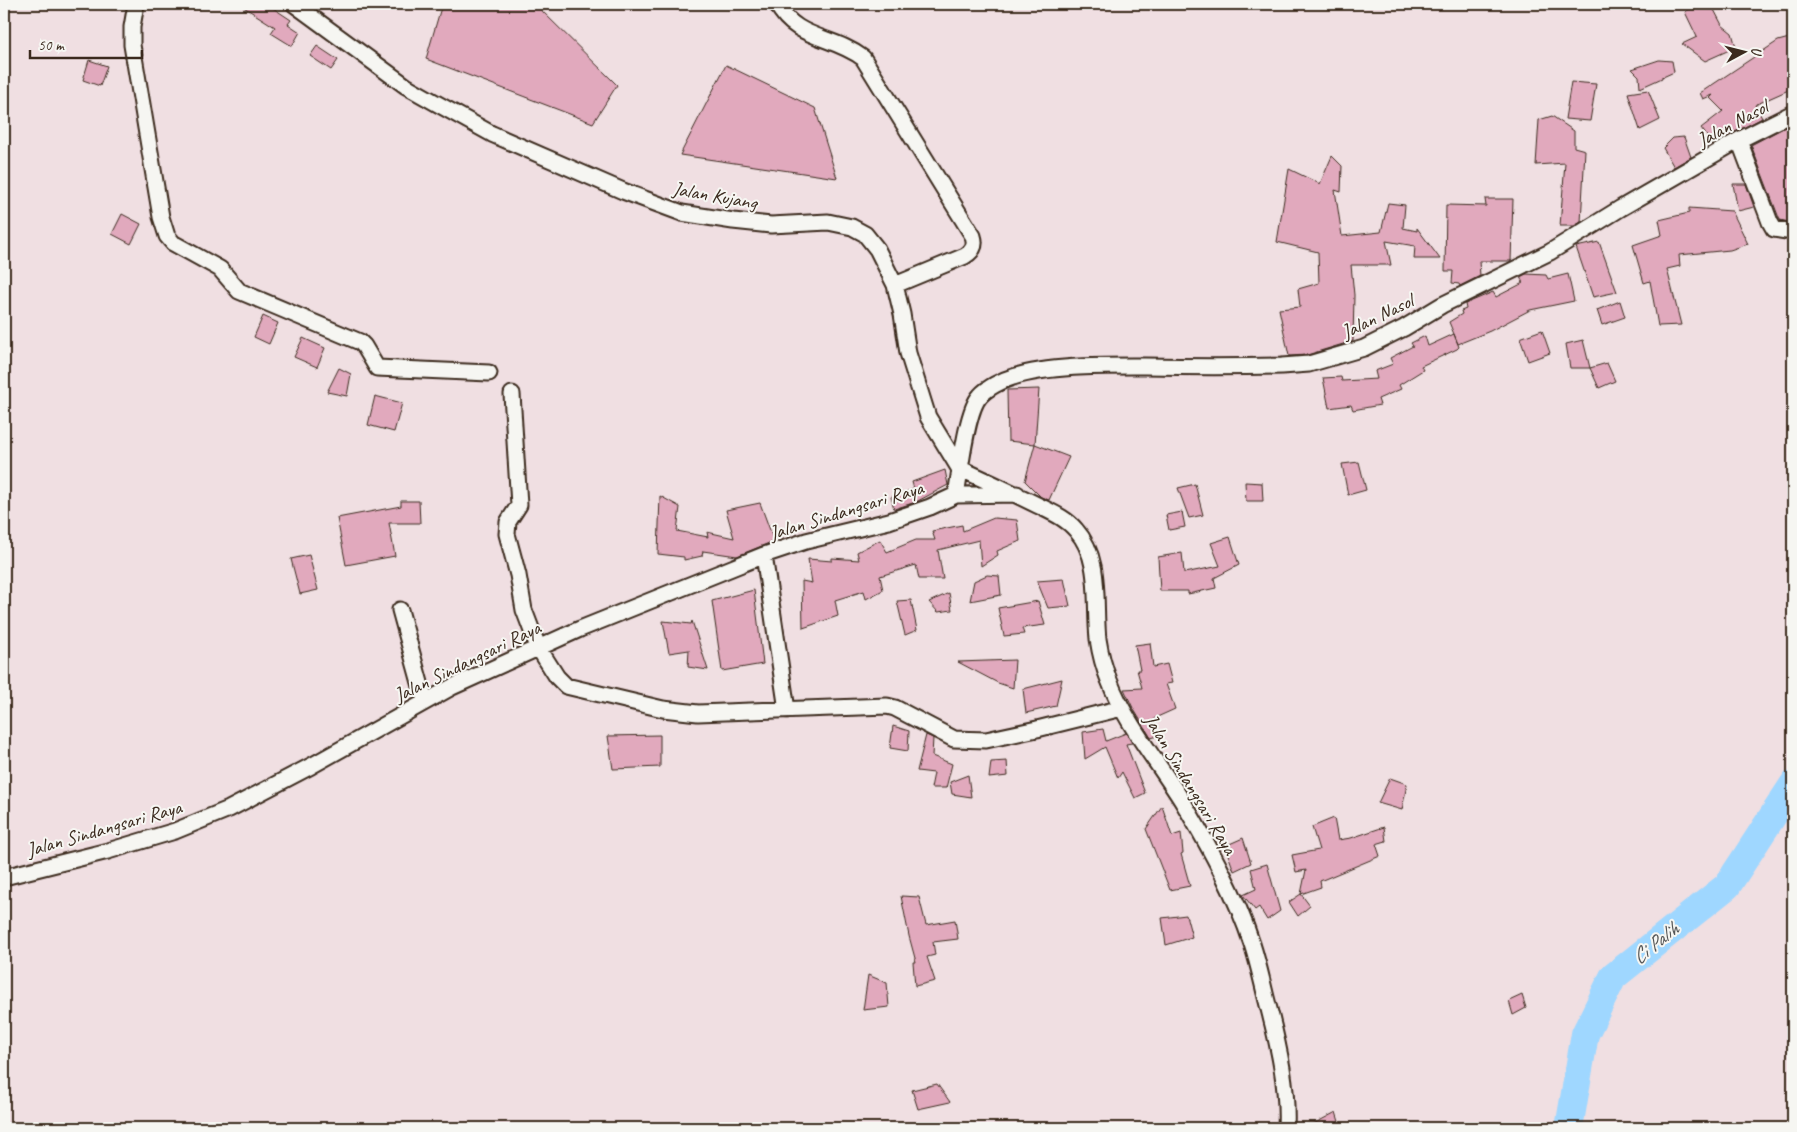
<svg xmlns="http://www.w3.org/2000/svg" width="1797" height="1132" viewBox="0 0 1797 1132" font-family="Caveat,sans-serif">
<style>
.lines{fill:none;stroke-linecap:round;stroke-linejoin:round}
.river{stroke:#9fd7ff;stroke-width:28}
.building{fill:#e1a9bd;stroke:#3b2a1e}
.minor-casing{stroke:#3b2a1e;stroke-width:19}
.minor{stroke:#f6f6f2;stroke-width:15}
.labels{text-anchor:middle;stroke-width:4;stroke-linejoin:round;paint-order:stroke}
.street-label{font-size:20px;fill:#3b2a1e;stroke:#f6f6f2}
.water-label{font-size:21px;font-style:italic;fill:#545556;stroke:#f6f6f2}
</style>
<rect width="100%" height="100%" fill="#f0dfe2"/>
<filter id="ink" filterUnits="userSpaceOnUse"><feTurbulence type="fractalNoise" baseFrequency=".02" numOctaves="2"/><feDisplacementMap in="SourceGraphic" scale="10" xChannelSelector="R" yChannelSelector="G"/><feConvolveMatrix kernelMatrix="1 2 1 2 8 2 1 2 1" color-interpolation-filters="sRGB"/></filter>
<g filter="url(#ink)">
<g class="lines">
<path class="river" d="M1569,1128L1585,1034L1613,977L1727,886L1793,785"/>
</g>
<path class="building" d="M239,4H275L273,8L291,20L288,24L300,32L292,46L271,33L275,27Z
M442,4H535L617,85L593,123L426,59Z
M1697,4H1711L1722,25L1732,33L1736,47L1705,61L1682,44L1697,37L1685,12Z
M1793,37V88L1755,105L1762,118L1713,144L1701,128L1723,111L1710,98L1713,95L1703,99L1700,93L1778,41Z
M317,46L338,60L331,70L310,56Z
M89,60L107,66L100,86L83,80Z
M1659,60L1672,61L1674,72L1663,77L1662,76V78L1640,88L1639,76L1632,69Z
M726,65L815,108L837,178L680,155Z
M1571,82L1596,84L1590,121L1565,119Z
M1648,90L1660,120L1640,130L1628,93Z
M1552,116L1574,131V147L1585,150L1581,222L1574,226H1560L1565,163L1536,165L1539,120Z
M1793,123V223L1780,220L1779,218L1751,145Z
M1684,137L1691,157L1674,167L1663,148L1673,138Z
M1332,156L1342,166L1341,192L1335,190L1342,236L1381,232L1388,203L1405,205L1403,228L1417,231V228L1440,259H1414L1415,246L1386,241L1391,265H1351L1354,295L1353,341L1307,355L1289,356L1279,309L1300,307L1298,289L1319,283L1318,252L1277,242L1289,169L1320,184Z
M1733,184H1746L1754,207L1738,211Z
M1485,199H1513L1511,261H1479L1480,276L1460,286L1459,284L1452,283L1453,271H1445L1446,205L1486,206Z
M1689,208L1732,211L1748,244L1730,250L1679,255L1680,266L1667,269L1681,325L1658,326L1650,281L1644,283L1633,245L1662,235L1659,220L1689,213Z
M122,214L141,224L131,244L112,234Z
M1599,242L1617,292L1593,297L1576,247Z
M1526,274L1546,275L1548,279L1568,274L1574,301L1530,310L1490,331L1458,344L1449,322L1462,314L1461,311L1466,309L1465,304L1493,292L1496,297L1523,283L1520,277Z
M1620,301L1625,317L1602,325L1597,310Z
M263,316L278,323L269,344L254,337Z
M1542,330L1550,353L1528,361L1520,338Z
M1454,334L1459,347L1457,349L1421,366L1423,370L1399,385L1401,389L1378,399L1380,405L1353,410L1351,405L1329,408L1323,378L1341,377L1342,381L1377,379L1375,371L1393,364L1390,358L1413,346L1411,343L1425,336L1428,346Z
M303,338L325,348L317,367L294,357Z
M1583,340L1590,368H1570L1566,344Z
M1607,363L1615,381L1599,388L1590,368Z
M339,368L351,374L347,396L327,392Z
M1039,389L1035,444L1008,441L1007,390Z
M375,396L402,403L394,432L368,425Z
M1035,444L1069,457L1049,500L1041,497L1025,481Z
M1359,462L1366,490L1348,495L1342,464Z
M945,470L948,485L916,502L894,509L891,497L914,489L912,482Z
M1245,482L1262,483L1263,501H1246Z
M1195,484L1203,515L1189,518L1178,488Z
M660,496L680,507L677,531L708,537L707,532L734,538L726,510L760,503L774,541L737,556L703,551L702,556L684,560V557L658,554Z
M401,501H419L420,523H389L395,556L346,565L337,518L401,506Z
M1182,512L1185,527L1169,530L1166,515Z
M994,518L1017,520L1020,541L997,551L998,555L981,566L979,540L938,550L943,579H919L916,565L880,576L883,590L866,599L864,591L835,600L838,616L803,628L802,581L812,583L808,559L832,561V558L859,560L857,552L880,540L887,552L916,540H935L932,531L962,525L963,531Z
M1230,537L1239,565L1214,578L1216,588L1188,594V591H1160L1158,557L1182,553L1184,573L1220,566L1211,543Z
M309,555L318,590L300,594L291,559Z
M987,575L999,576L1001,595L970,601L974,581Z
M1064,579L1070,606L1048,608L1037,581Z
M754,590L763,664L722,671L712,601Z
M949,593L952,610L938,612L929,602Z
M911,600L917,630L905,635L897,601Z
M1038,601L1045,625L1022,628L1024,634L1004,636L998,608Z
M663,621L691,624L692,621L708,670L688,667L689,650L669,653Z
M1150,643L1153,667L1167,664L1172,683L1166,684L1175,709L1155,718L1158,736L1151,738L1133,708L1124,689L1142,688L1137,670H1140L1135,645Z
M1015,660L1013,688L998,683L958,662Z
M1062,679L1056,706L1026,713L1023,689Z
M893,726L909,731L908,751L890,748Z
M1103,729L1106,741L1126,733L1132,743L1126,744L1145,793L1135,798L1122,772L1118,778L1105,747L1085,759L1083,732Z
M660,735V767L613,769L608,736Z
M926,735L933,738L932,756L952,764L946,788H931L934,773L917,771Z
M1007,761L1008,776L989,778L991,762Z
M968,775L971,797L952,794L950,782Z
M1390,778L1407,784L1402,810L1378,803Z
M1162,806L1172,836L1181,833L1183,853L1181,854L1190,886L1170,890L1146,829Z
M1334,818L1338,840L1351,838L1384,827L1386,841L1376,844L1380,856L1320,881L1321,887L1301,894L1306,870L1296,872L1292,855L1319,850L1312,827Z
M1243,838L1251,863L1234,871L1225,846Z
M1267,864L1280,911L1267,920L1259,907L1255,910L1243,895L1256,889L1251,869Z
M1301,894L1310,906L1298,916L1289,902Z
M901,896L919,897L926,925L955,920L958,939L933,942L935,955L927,957L935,981L915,986L913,962H916L909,936Z
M1186,915L1192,937L1166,945L1162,918Z
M868,975L887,983L889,1007L863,1010Z
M1522,995L1526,1008L1513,1015L1509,1001Z
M937,1084L950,1102L918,1109L912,1090Z
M1336,1112L1341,1128H1306Z"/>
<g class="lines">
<defs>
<path id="minor" d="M136,4L132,27V45L161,217L167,236L173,243L220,269L239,291L360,342L364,346L377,368L489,373
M294,4L406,86L436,103L492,134L623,191L682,213L733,221L771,225L828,222L852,227L865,234L877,249L895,285L902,314L908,353L928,417L959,468
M777,4C795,40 833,35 863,58L973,236C976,245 973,251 965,256L895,285
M1739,140L1770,222L1774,229L1793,232
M512,394L519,505L508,522L507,534L518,575L524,610L538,647L557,677L566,686L663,709L698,713L887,706L895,708L954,739L986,740L1037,729L1122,708
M959,468C985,480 1011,492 1037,505C1051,512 1066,518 1076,530C1102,559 1094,602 1098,639C1100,652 1104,668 1109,680C1126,725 1159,763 1184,804C1210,848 1236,895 1252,944C1259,965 1263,987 1269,1009C1279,1048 1288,1088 1286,1128
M956,495C960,474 966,411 980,396C987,388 1002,380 1013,377C1051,365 1105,366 1145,366C1191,367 1237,367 1282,366L1309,364L1364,348L1404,328L1442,305L1550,252L1621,208L1739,140L1793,113
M764,555L787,710
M400,610L425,701
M4,877L108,851L175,831L229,809L311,766L452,687L580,629L764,555L806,541L889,521L930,507L956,495L1017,494"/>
</defs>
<use href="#minor" class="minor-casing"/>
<use href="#minor" class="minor"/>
</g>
</g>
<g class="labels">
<g class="street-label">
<text transform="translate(1732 123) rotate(-28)" y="7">Jalan Nasol</text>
<text transform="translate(715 195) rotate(10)" y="7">Jalan Kujang</text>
<text transform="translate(1377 316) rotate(-26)" y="7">Jalan Nasol</text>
<text transform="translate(846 510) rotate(-17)" y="7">Jalan Sindangsari Raya</text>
<text transform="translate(467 661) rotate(-26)" y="7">Jalan Sindangsari Raya</text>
<text transform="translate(1191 784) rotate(59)" y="7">Jalan Sindangsari Raya</text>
<text transform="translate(104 828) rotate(-16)" y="7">Jalan Sindangsari Raya</text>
</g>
<g class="water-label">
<text transform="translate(1655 943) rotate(-39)" y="7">Ci Palih</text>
</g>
</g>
<rect width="1797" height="1132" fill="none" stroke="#f6f6f2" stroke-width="20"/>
<rect x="10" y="10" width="1777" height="1112" fill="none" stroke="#3b2a1e" stroke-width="2" filter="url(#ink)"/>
<g transform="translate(1744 52) rotate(83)" stroke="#f6f6f2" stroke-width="4" paint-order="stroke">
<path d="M0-4L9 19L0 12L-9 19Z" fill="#3b2a1e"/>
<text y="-8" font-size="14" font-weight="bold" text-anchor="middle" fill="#3b2a1e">U</text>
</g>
<path d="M30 50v8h112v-8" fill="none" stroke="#3b2a1e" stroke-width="2.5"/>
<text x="38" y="50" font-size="15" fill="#3b2a1e" stroke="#f6f6f2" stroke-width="4" paint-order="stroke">50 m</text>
</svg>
